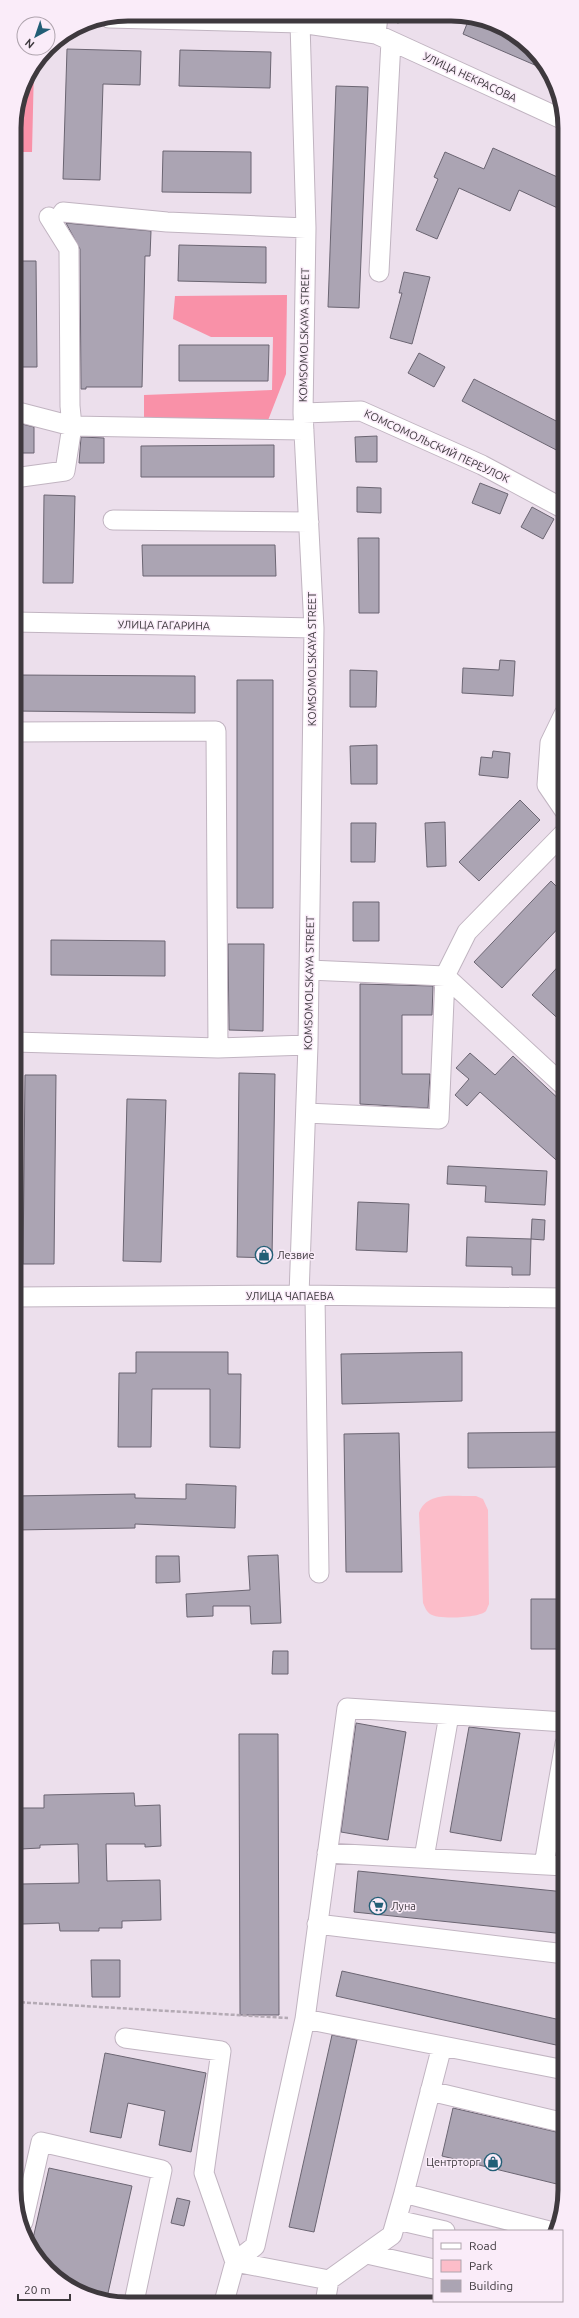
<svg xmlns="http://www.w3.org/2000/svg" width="579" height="2318" viewBox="0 0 579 2318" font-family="Ubuntu,sans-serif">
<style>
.green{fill:#fcbdc9}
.forest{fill:#f991a8}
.building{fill:#aba4b3;stroke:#6b6572}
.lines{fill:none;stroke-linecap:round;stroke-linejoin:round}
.minor-casing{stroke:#c1b4c1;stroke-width:21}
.path{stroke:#b4aab4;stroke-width:2.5;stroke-dasharray:4 2;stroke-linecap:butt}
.minor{stroke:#fff;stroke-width:19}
.labels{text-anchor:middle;stroke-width:3;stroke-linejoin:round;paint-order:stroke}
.street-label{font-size:11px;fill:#3e393e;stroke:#faecf9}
.poi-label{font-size:11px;fill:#3e393e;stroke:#faecf9;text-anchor:start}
.rim{fill:none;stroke:#3e393e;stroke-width:5}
</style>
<rect width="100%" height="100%" fill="#ecdfec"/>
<path class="green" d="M476,1496L483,1499L488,1510L489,1604L486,1611C480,1618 438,1620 430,1614C426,1611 425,1607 423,1603L419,1513C427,1490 457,1497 476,1496Z"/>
<path class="forest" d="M34,67L32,152H14C14,120 16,95 34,67Z
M287,295L286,374L267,423L144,417V395L272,390L273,337H211L173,319L175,296Z"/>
<path class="building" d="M470,16L508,29L536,53L544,69L463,34Z
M67,49L141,51L140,85L103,84L100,180L63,179Z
M180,50L271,52L270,88L179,86Z
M336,86L368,87L359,308L328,307Z
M493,148L564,180V211L519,190L510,211L459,188L437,239L416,230L438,179L434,177L445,152L484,169Z
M163,151L251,152V193L162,192Z
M66,223L151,231L150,256H145L142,387H86V389H81L80,249Z
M179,245L266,247V283L178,281Z
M14,261H36L37,367H14Z
M404,272L430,277L412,344L390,338L402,293H399Z
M179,345H269L268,381H179Z
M419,353L445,367L434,387L408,373Z
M474,379L564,425V454L462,401Z
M14,422L34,427V453H14Z
M377,436V462H356L355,437Z
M81,437L104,438V463H79Z
M274,445V477H141V446Z
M480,483L508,494L500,514L472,503Z
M357,487L381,488V513L357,512Z
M44,495L75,496L73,583H43Z
M532,507L554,519L543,539L521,527Z
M358,538H379V613H359Z
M142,545H275L276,576H143Z
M500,660L515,661L513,696L462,693L463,668L499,670Z
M350,670L377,671L376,707H350Z
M16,675L195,676V713L15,711Z
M237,680H273V908H237Z
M377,745V784H351L350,746Z
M493,751L510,753L508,778L479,775L481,757L492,758Z
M520,800L540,820L479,881L459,862Z
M445,822L446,866L427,867L425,823Z
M351,823H376L375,862H351Z
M551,881L564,894V922L502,988L474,962Z
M353,902H379V941H353Z
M51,940L165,941V976L51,975Z
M228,944H264L263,1031L229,1030Z
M564,960V1024L532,995Z
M360,984L433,986L432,1015H402V1074H430L428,1108L360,1104Z
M470,1053L495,1075L513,1056L564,1104V1167L480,1092L467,1106L455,1095L469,1079L456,1068Z
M239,1073L275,1074L272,1258L237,1257Z
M25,1075H56L54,1264H23Z
M127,1099L166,1100L161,1262L123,1261Z
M448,1166L547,1171L545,1205L485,1202L486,1186L447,1184Z
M358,1202L409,1204L407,1252L356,1250Z
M532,1219L545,1220L544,1240L531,1239Z
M467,1237L531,1239L530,1275H512V1267L466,1266Z
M136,1352H228V1374H241L240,1448L210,1447V1389H152L151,1447H118L119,1373H136Z
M462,1352V1401L342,1404L341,1354Z
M564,1432V1467L468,1468V1433Z
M399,1433L402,1572H346L344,1434Z
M186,1484L236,1486L235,1528L135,1524V1528L15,1530V1496L135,1494V1498L186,1499Z
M278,1555L281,1623L251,1624L250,1606H213V1616L187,1617L186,1594L250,1590L248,1556Z
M156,1556H179L180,1582L156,1583Z
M531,1599H561L562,1649H531Z
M273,1651H288V1674H272Z
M356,1723L406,1732L388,1840L341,1832Z
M469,1727L520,1733L501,1841L450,1832Z
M239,1734H278L279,2015H240Z
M134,1793L135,1806L160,1805L161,1846L145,1847V1844H106L107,1881L160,1880L161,1920L122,1921V1928H99V1931H60L59,1923L22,1924L21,1884L79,1883L78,1844L40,1845V1848L21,1849L20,1808H44V1795Z
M358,1871L565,1892V1934L354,1912Z
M91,1960H120V1997H92Z
M342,1971L565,2021V2047L336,1996Z
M332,2035L357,2040L314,2232L289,2227Z
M105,2053L206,2073L191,2152L159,2145L165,2111L128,2103L121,2138L90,2132Z
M453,2108L565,2134V2186L442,2156Z
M49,2168L132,2186L106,2302L71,2289L43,2265L32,2243Z
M177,2198L190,2201L184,2226L171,2223Z"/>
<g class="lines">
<defs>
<path id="minor" d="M109,18L300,23L376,34L564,120
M376,34L378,16
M63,212L167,222L306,228
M379,272L391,41
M14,411L72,426L304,430
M303,413L361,411L482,465L564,509
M14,478L65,471L72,426L70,406L69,249L49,217
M113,520L309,522
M14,622L314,628
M564,714L550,743L547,785L564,810
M14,732L216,731L218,1048
M564,833L467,932L445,976L564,1086
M15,1042L218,1048L308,1045
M306,1113L439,1119L445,976L309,970
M299,1295L308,1045L314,628L303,413L306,228L300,23
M315,1296L319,1573
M15,1297L299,1295L564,1298
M327,1853L565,1866
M424,1858L449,1715
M544,1865L565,1743
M317,1924L565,1954
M305,2019L347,1708L565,1722
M125,2038L221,2051L204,2173L235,2262L329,2280L392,2235L404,2193L549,2231
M430,2091L565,2123
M404,2193L442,2046
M397,2220L445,2231
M23,2222L41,2142L162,2170L134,2302
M367,2254L434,2269
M224,2302L235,2262L255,2246L305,2019L565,2070
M325,2303L329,2280"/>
</defs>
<use href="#minor" class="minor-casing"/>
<path class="path" d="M397,23L410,16
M15,2002L288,2018"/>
<use href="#minor" class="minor"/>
</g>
<defs>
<symbol id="shop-ring" viewBox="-11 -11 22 22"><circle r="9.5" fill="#faecf9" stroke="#225e76" stroke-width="1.5"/><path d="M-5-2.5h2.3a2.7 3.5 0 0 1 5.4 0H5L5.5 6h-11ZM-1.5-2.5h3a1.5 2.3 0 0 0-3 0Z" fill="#225e76"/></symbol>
<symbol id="supermarket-ring" viewBox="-11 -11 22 22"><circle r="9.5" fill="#faecf9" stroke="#225e76" stroke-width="1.5"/><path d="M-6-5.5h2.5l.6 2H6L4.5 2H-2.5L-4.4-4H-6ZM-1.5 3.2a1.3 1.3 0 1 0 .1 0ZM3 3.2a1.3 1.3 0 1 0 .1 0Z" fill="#225e76"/></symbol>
</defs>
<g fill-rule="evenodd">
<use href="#shop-ring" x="254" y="1245" width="20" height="20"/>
<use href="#supermarket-ring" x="368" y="1896" width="20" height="20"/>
<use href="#shop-ring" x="483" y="2152" width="20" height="20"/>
</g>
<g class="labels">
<g class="street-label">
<text transform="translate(470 77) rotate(25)" y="4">УЛИЦА НЕКРАСОВА</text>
<text transform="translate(304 335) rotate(-89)" y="4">KOMSOMOLSKAYA STREET</text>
<text transform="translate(437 446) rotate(25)" y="4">КОМСОМОЛЬСКИЙ ПЕРЕУЛОК</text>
<text transform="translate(164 625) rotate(1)" y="4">УЛИЦА ГАГАРИНА</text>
<text transform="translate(312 659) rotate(-90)" y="4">KOMSOMOLSKAYA STREET</text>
<text transform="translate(309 983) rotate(-89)" y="4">KOMSOMOLSKAYA STREET</text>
<text x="290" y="1300">УЛИЦА ЧАПАЕВА</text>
</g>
<g class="poi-label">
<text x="277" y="1259">Лезвие</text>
<text x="391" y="1910">Луна</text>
<text x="480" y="2166" text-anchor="end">Центрторг</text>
</g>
</g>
<path d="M0 0H579V2318H0ZM128 21H451A107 107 0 0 1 558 128V2190A107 107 0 0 1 451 2297H128A107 107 0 0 1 21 2190V128A107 107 0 0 1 128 21Z" fill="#faecf9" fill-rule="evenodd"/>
<path class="rim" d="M128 21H451A107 107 0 0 1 558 128V2190A107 107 0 0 1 451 2297H128A107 107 0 0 1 21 2190V128A107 107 0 0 1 128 21Z"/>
<rect x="433" y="2230" width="130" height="72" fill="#faecf9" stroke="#afa4ae"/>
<rect x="441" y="2243" width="20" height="6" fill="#ffffff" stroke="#afa4ae"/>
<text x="469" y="2250" font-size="12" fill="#3e393e">Road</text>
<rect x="441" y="2260" width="20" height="12" fill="#fcbdc9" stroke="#afa4ae"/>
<text x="469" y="2270" font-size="12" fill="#3e393e">Park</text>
<rect x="441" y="2280" width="20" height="12" fill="#aba4b3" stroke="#afa4ae"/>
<text x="469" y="2290" font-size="12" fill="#3e393e">Building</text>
<g transform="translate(36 36) rotate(220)"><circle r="19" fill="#faecf9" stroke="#afa4ae"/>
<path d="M0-3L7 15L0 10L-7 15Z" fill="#225e76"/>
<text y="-6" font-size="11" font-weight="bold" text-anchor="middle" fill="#3e393e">N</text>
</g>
<path d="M18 2294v6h52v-6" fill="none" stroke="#3e393e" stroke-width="2"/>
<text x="24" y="2294" font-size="12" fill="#3e393e" stroke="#faecf9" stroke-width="3" paint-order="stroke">20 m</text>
</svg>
